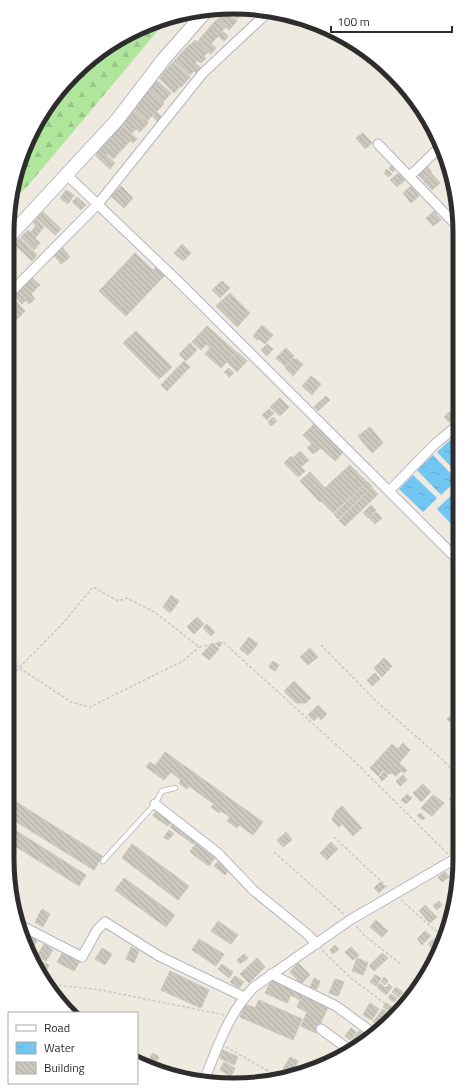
<svg xmlns="http://www.w3.org/2000/svg" width="467" height="1092" viewBox="0 0 467 1092" font-family="'Titillium Web',sans-serif">
<style>
.forest{fill:url(#forest-firs)}
.water{fill:url(#water-ripples)}
.building{fill:url(#building-back-hatch);stroke:#cbc6b9}
.lines{fill:none;stroke-linecap:round;stroke-linejoin:round}
.lane-casing{stroke:#b3b5c1;stroke-width:6}
.street-casing{stroke:#b3b5c1;stroke-width:11}
.secondary-casing{stroke:#b3b5c1;stroke-width:15}
.path{stroke:#c8c8c8;stroke-width:1.5;stroke-dasharray:3 2;stroke-linecap:butt}
.lane{stroke:#fff;stroke-width:4.5}
.street{stroke:#fff;stroke-width:9}
.secondary{stroke:#fff;stroke-width:13}
.rim{fill:none;stroke:#2d2d2d;stroke-width:5}
</style>
<defs>
<pattern id="forest-firs" width="22" height="20" patternUnits="userSpaceOnUse"><rect width="22" height="20" fill="#afe69c"/><path d="M5 1l3.5 6h-7zM16 11l3.5 6h-7z" fill="#97c687"/></pattern>
<pattern id="water-ripples" width="26" height="14" patternUnits="userSpaceOnUse"><rect width="26" height="14" fill="#72c6f2"/><path d="M2 4q2-2 4 0t4 0M15 11q2-2 4 0t4 0" fill="none" stroke="#63aad0"/></pattern>
<pattern id="building-back-hatch" width="6" height="6" patternUnits="userSpaceOnUse"><rect width="6" height="6" fill="#cbc8be"/><path d="M-1 5l2 2M0 0l6 6M5-1l2 2" fill="none" stroke="#afaca4"/></pattern>
</defs>
<rect width="100%" height="100%" fill="#efeae0"/>
<path class="forest" d="M165,22L26,188L13,199L19,160L63,84L134,30Z"/>
<path class="water" d="M450,440L459,449V475L437,452Z
M433,455L457,480L441,495L417,470Z
M413,475L437,498L423,512L399,489Z
M459,488V522L454,527L437,509Z"/>
<path class="building" d="M227,9L241,10L243,12L237,19Z
M225,11L237,21L229,30L217,20Z
M216,20L225,28L222,31L228,36L224,41L218,36L211,44L216,48L211,54L197,42Z
M195,40L208,52L204,56L191,45Z
M190,44L206,58L201,63L197,60L195,63L203,70L199,75L194,71L190,75L174,61Z
M173,62L190,77L181,87L180,86L174,93L159,78Z
M156,80L171,93L163,102L148,89Z
M148,90L164,104L147,121L134,109L138,104L136,102Z
M133,110L148,123L140,132L136,129L132,133L121,123Z
M157,112L163,118L159,123L153,117Z
M119,123L137,139L133,143L130,141L113,159L108,154L106,155L115,163L110,169L96,156L97,154L95,152Z
M363,133L372,143L365,149L356,138Z
M392,165L396,169L393,172L389,168Z
M428,167L432,173L424,181L418,175Z
M387,169L392,174L388,177L384,173Z
M399,173L405,180L397,187L390,180Z
M432,174L440,183L432,190L424,182Z
M121,186L133,198L124,208L111,196Z
M411,186L419,196L411,203L403,193Z
M66,190L74,195L68,204L60,198Z
M77,197L86,205L81,210L72,202Z
M434,211L441,220L433,226L426,218Z
M43,212L61,229L55,235L37,218Z
M36,219L44,227L35,238L40,243L34,250L21,237L28,230L30,233L36,226L33,223Z
M20,238L37,255L32,261L14,244Z
M182,244L191,253L183,261L174,253Z
M62,247L70,257L61,264L53,254Z
M135,253L153,270L157,266L166,274L126,316L99,291Z
M32,278L40,285L31,294L35,299L29,304L26,300L22,304L14,295Z
M222,281L230,288L220,298L212,290Z
M230,293L250,313L237,327L216,306Z
M14,299L25,311L16,320L7,311V306Z
M262,325L273,335L265,344L259,339L257,340L253,336Z
M207,326L236,352L221,368L205,354L210,348L206,344L201,350L192,342Z
M136,331L172,367L159,379L123,343Z
M190,343L197,350L186,361L179,354Z
M267,344L273,349L267,356L261,350Z
M286,348L294,356L285,366L276,358Z
M237,352L247,361L237,372L227,362Z
M293,358L295,360L296,359L303,364L293,376L285,368Z
M184,361L190,367L167,391L161,385Z
M229,368L234,373L229,377L224,372Z
M311,376L321,384L312,395L302,386Z
M326,396L330,400L318,411L314,407Z
M280,398L289,407L280,416L270,407Z
M269,409L274,413L267,420L262,415Z
M449,412L455,418L449,422L444,417Z
M273,417L277,421L271,426L268,422Z
M315,423L344,451L335,461L321,448L313,454L307,448L312,444L303,435Z
M370,427L383,443L372,453L358,436Z
M300,451L309,460L301,467L305,471L298,477L284,463L291,456L293,458Z
M350,465L367,482L333,513L321,501L320,502L300,481L310,472L325,488Z
M368,482L372,487L338,519L334,514Z
M372,488L378,494L345,526L339,520Z
M371,505L376,510L368,518L363,513Z
M376,512L382,518L375,524L369,518Z
M171,595L179,601L170,613L163,607Z
M197,617L204,624L194,634L187,627Z
M207,624L215,632L211,636L203,628Z
M249,637L258,644L248,655L240,649Z
M219,642L222,644L219,647L216,644Z
M212,643L219,649L209,660L202,654Z
M310,648L318,657L308,665L300,657Z
M384,658L392,666L382,677L374,668Z
M273,661L279,665L275,671L269,667Z
M375,673L380,679L372,686L367,680Z
M294,681L311,698L306,703H296L284,691Z
M318,705L327,714L321,720L318,716L314,721L308,715Z
M457,709L460,712V722L455,727L447,719Z
M403,743L410,750L399,763L407,770L404,773L401,771L396,776L392,773L388,774L383,770L378,776L370,768L392,744L398,749Z
M165,752L263,822L253,835L239,825L237,828L227,821L230,817L221,811L219,813L211,807L214,804L189,786L187,789L179,783L181,780L171,772L164,780L146,767L150,762L155,766Z
M384,772L388,776L382,781L379,777Z
M403,775L407,780L400,786L396,781Z
M423,784L431,792L421,802L413,793Z
M460,791V802L455,806L449,799Z
M407,794L412,798L406,804L401,800Z
M433,795L444,803L432,816L421,808Z
M13,800L102,856L94,870L7,816V810Z
M342,806L362,828L353,836L342,824L339,827L332,820L336,811Z
M157,810L172,820L168,826L153,816Z
M420,813L425,818L423,820L417,816Z
M173,823L196,841L193,844L170,827Z
M7,825L86,875L79,886L7,841Z
M169,830L174,834L168,840L164,837Z
M286,832L292,840L283,847L277,840Z
M331,842L338,849L327,860L320,853Z
M196,843L215,858L209,866L190,852Z
M132,844L189,886L178,900L122,858Z
M220,859L230,868L225,875L214,866Z
M445,872L449,877L442,882L438,877Z
M124,878L175,915L166,927L115,890Z
M380,882L385,887L379,893L374,888Z
M439,901L442,905L437,910L433,906Z
M425,905L437,917L430,923L419,911Z
M42,909L50,914L43,927L35,922Z
M376,920L388,931L382,937L370,927Z
M218,921L238,935L231,944L211,931Z
M425,931L431,936L422,945L417,939Z
M29,936L37,940L33,948L26,943Z
M437,936L442,941L436,952L428,944Z
M199,939L224,954L216,966L192,950Z
M44,944L53,950L46,961L37,956Z
M335,945L339,949L333,954L330,950Z
M131,947L139,951L134,963L126,959Z
M351,947L359,955L353,960L345,952Z
M102,948L112,954L105,965L95,959Z
M29,950L37,953L35,959Z
M63,952L80,961L74,971L57,962Z
M382,953L388,958L374,971L369,966Z
M244,954L248,958L240,964L237,960Z
M257,958L265,967L249,983L240,974Z
M357,958L368,963L363,975L352,971Z
M40,961L49,965L44,975L38,964Z
M298,963L310,975L301,984L290,972Z
M222,964L233,972L229,978L218,969Z
M170,971L209,990L201,1008L161,990Z
M375,975L381,978L376,986L370,982Z
M235,976L244,982L239,988L230,982Z
M384,977L388,981L385,985L381,981Z
M314,978L320,981L317,989L310,987Z
M272,979L329,1005L316,1033L301,1026L307,1012L297,1007L300,1000L291,995L287,1003L265,993Z
M335,979L344,982L338,996L329,993Z
M380,983L386,988L389,984L392,987L386,995L377,987Z
M396,987L403,992L399,997L392,992Z
M391,994L397,998L394,1002L388,998Z
M404,996L408,1000L402,1009L397,1005Z
M259,1000L302,1019L293,1040L240,1017L245,1004L255,1008Z
M370,1003L379,1009L372,1020L363,1015Z
M386,1003L394,1008L391,1012L383,1007Z
M383,1009L392,1015L387,1022L380,1027L373,1022Z
M351,1028L356,1032L350,1040L345,1036Z
M359,1031L367,1037L356,1047L350,1042Z
M223,1050L238,1057L234,1065L220,1058Z
M153,1053L159,1057L152,1067L146,1064Z
M290,1057L298,1061L291,1074L283,1069Z
M224,1062L235,1068L231,1076L220,1070Z"/>
<g class="lines">
<defs>
<path id="lane" d="M103,861L155,804L162,791L175,788"/>
<path id="street" d="M378,144L458,227
M438,149L445,156
M67,175L181,284L459,561
M410,176L442,145
M7,296L98,204L203,73L266,14
M389,491L435,444L459,424
M155,804L218,853L253,890L306,933L317,944
M18,924L82,957L97,930L105,922L159,956L244,997
M271,974L336,1006L373,1033
M321,1029L351,1051
M204,1081C217,1048 229,1012 254,987L350,920L460,856"/>
<path id="secondary" d="M7,239L117,120L163,60L206,11"/>
</defs>
<use href="#lane" class="lane-casing"/>
<use href="#street" class="street-casing"/>
<use href="#secondary" class="secondary-casing"/>
<path class="path" d="M321,645L377,702L444,761L460,778
M7,660L71,702L90,707L183,661L199,647
M7,683L20,667L63,623L93,587L118,601L127,598L156,613L199,647L223,642L352,759L448,854
M334,837L388,888
M274,852L345,915
M401,900L444,938
M356,926L364,935L402,965
M322,950L352,979L398,1013
M49,984L101,990L225,1015
M226,1047L282,1079"/>
<use href="#lane" class="lane"/>
<use href="#street" class="street"/>
<use href="#secondary" class="secondary"/>
</g>
<path d="M0 0H467V1092H0ZM233 14H234A219 219 0 0 1 453 233V859A219 219 0 0 1 234 1078H233A219 219 0 0 1 14 859V233A219 219 0 0 1 233 14Z" fill="#fff" fill-rule="evenodd"/>
<path class="rim" d="M233 14H234A219 219 0 0 1 453 233V859A219 219 0 0 1 234 1078H233A219 219 0 0 1 14 859V233A219 219 0 0 1 233 14Z"/>
<rect x="8" y="1012" width="130" height="72" fill="#ffffff" stroke="#ababab"/>
<rect x="16" y="1025" width="20" height="6" fill="#ffffff" stroke="#ababab"/>
<text x="44" y="1032" font-size="12" fill="#2d2d2d">Road</text>
<rect x="16" y="1042" width="20" height="12" fill="url(#water-ripples)" stroke="#ababab"/>
<text x="44" y="1052" font-size="12" fill="#2d2d2d">Water</text>
<rect x="16" y="1062" width="20" height="12" fill="url(#building-back-hatch)" stroke="#ababab"/>
<text x="44" y="1072" font-size="12" fill="#2d2d2d">Building</text>
<path d="M331 26v6h121v-6" fill="none" stroke="#2d2d2d" stroke-width="2"/>
<text x="337" y="26" font-size="12" fill="#2d2d2d" stroke="#ffffff" stroke-width="3" paint-order="stroke">100 m</text>
</svg>
